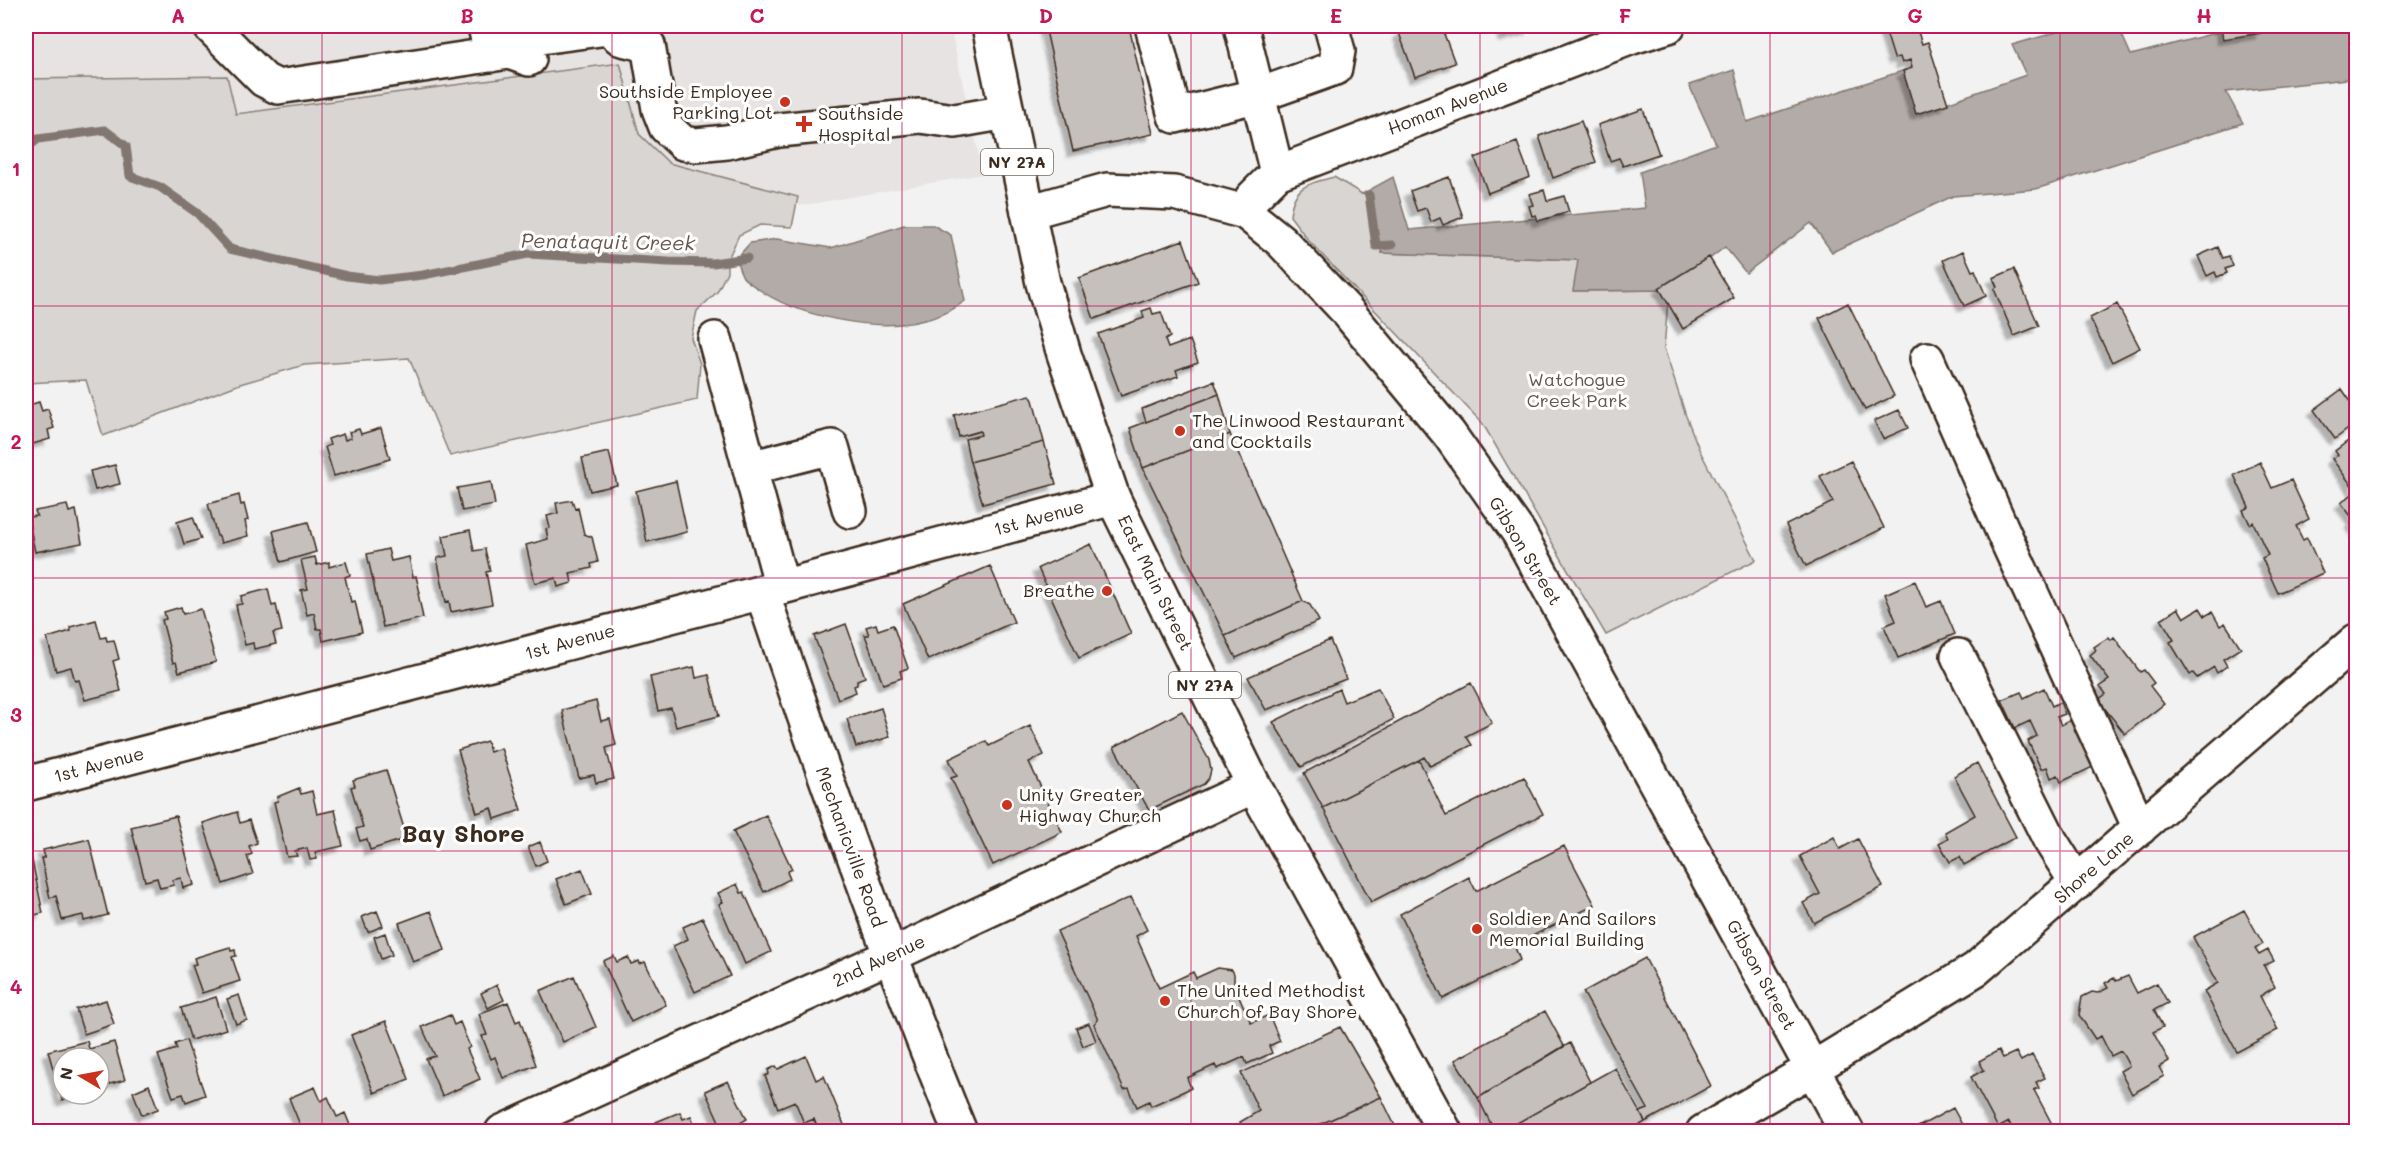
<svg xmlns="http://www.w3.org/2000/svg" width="2382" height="1157" viewBox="0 0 2382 1157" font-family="Mali,sans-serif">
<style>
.built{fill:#e6e3e2}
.green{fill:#d8d5d2;stroke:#8a8078;stroke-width:1.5}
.water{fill:#b2aba7;stroke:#827770;stroke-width:1.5}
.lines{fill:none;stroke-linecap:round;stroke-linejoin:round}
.stream{stroke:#827770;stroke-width:9}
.building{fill:#c6c0bd;stroke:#3b2a1e;stroke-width:1.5;filter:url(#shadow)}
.minor-casing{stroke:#3b2a1e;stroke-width:38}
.major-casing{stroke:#3b2a1e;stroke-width:38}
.minor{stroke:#fff;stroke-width:33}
.major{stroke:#fff;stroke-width:33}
.grid{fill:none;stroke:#c2185b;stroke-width:1.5;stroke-opacity:0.55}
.poi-dot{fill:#c8321e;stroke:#fff;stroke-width:2}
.labels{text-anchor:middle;stroke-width:6;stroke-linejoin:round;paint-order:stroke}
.shield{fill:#fff;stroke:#766a62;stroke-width:1.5}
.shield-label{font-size:16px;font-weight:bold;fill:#3b2a1e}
.poi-label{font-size:18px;fill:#3b2a1e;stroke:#fff;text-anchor:start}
.street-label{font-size:18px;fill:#3b2a1e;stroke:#fff}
.park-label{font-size:18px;fill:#62554b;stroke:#fff}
.water-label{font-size:20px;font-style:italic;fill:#65574e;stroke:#fff}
.district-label{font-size:24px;font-weight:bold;fill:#3b2a1e;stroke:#fff}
.neatline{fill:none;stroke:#c2185b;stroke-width:2}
.grid-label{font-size:20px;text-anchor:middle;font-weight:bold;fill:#c2185b}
</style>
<defs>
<filter id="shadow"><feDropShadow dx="-5.5" dy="5.5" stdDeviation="1.5" flood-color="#0004"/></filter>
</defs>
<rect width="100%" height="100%" fill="#f3f2f2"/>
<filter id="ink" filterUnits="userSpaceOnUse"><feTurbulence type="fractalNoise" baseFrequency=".0167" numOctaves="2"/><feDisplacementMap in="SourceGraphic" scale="12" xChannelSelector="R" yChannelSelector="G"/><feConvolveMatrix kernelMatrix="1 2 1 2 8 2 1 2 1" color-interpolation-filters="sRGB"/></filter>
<g filter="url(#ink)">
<path class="built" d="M26,26H950L983,174L799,206L798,197L669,163L639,134L620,63L235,114L227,76L26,79Z"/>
<path class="green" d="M620,63L639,134L669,163L798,197L792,227L760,225L739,235L727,261V272L717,292L697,311L691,338L700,364L697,400L450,456L409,358L304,365L240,384L103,436L86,380L26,383V79L227,76L236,114Z
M1334,177L1362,194L1369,195L1382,253L1579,260L1574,291L1669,290L1664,348L1686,416L1699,449L1756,560L1606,635L1483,424L1308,240L1290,216C1293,186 1307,184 1334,177Z"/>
<path class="water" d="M2078,26H2118L2131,55L2242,26H2356V78L2226,92L2243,123L2036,189L1953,196L1832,252L1811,223L1746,273L1725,247L1669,290L1573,291L1578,260L1382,253L1369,196L1362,194L1393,177L1409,230L1645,208L1640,172L1716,144L1689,85L1734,70L1747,122L1905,70L1918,113L2026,75L2012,45Z
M904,225H933L951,235L965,301C952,311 936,318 920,321C873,332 795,316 757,288C753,285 746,281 743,277C740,272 738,265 736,259L750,243L777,239L831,248Z"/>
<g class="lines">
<path class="stream" d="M26,149L38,139L105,130L126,146L130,176L160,187L197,213L230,249L347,276L379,280L423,275L528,254L669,262L713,263L747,258
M1369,195L1376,246L1392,245"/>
</g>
<path class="building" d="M1045,26H1129L1153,134L1073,151Z
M1404,26H1425L1426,30L1441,26L1455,63L1415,77L1399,33L1406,30Z
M1502,26H1529L1530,29L1504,36Z
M1884,26H1916L1922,44L1928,42L1948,104L1916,114L1903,71L1912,68L1910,60L1902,63L1900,57L1894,58Z
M2221,26H2260L2261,33L2223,39Z
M1643,109L1659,154L1623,166L1619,158L1610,161L1598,125Z
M1581,121L1596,162L1553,178L1539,136Z
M1517,142L1530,177L1488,193L1475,158Z
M1449,177L1463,217L1443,225L1440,218L1431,222L1426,208L1417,211L1410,191Z
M1544,190L1547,201L1564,196L1569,212L1538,221L1536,215L1532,216L1529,206L1533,205L1529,194Z
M1183,240L1198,282L1094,319L1079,278Z
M2218,247L2223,258L2229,256L2233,266L2225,269L2227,273L2217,277L2215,272L2207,276L2198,256Z
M1963,251L1972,271L1975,270L1986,296L1964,306L1943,260Z
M1709,257L1734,298L1683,329L1659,288Z
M2014,269L2039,326L2014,336L1994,289L1997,287L1993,278Z
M1848,303L1894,396L1865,410L1819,318Z
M2117,304L2140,348L2112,362L2090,318Z
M1151,308L1153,314L1161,312L1170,337L1165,340L1168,348L1190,340L1198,362L1176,370L1178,376L1121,396L1098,334L1144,318L1142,311Z
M1214,381L1219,394L1146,422L1142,409Z
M2342,389L2356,409V423L2335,439L2314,410Z
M1219,394L1230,434L1143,468L1130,428Z
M1030,395L1033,400L1044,442L970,462L965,439L981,435L980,431L959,437L954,415Z
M39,402L42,411L48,409L54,428L48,430L50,439L26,446V406Z
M1899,410L1908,428L1883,439L1874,421Z
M381,428L390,459L334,476L325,447L330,445L328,439L343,434L345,440L351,438L349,432L359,429L361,434Z
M1230,434L1303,601L1225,636L1143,468Z
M2348,441L2351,445L2356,441V531L2351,523L2355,521L2341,503L2356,491L2332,459L2338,455L2335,451Z
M1044,442L1056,484L983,504L970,462Z
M609,452L617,485L590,491L582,458Z
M1851,461L1884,528L1806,566L1786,525L1833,502L1820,476Z
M2260,462L2272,488L2291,480L2309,519L2296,526L2303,540L2307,538L2323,573L2278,593L2262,558L2268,555L2253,522L2250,524L2243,510L2249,507L2234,475Z
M115,465L120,484L95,490L90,471Z
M676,481L687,532L647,542L636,491Z
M491,482L495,505L462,511L457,488Z
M239,495L241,505L244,504L248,520L245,521L248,536L221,543L219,536H217L208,504Z
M572,500L575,509L578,508L584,534L592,537L598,562L591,564L592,568L570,573L572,583L558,587L556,578L535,583L526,545L548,539L546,529L550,528L547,516L558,513L556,503Z
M67,505L69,512L76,510L82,543L35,552L28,517L37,516L35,511Z
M193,517L201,539L184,544L177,522Z
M308,522L316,552L281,562L273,531Z
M470,530L474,551L485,549L490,571L486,572L492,604L451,612L449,601L446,602L437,558L447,556L443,536Z
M1091,544L1131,634L1079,658L1038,568Z
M388,549L391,561L409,557L413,577L416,576L420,593H418L423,618L383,627L367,554Z
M315,557L317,565L329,562V567L346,562L350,575L345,577L351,602L355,601L362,632L323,641L321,629H317L314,613L307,615L301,590L308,589L301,560Z
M990,566L1014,622L928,660L903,604Z
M1915,581L1926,607L1941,601L1955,634L1898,658L1884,626L1896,621L1885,594Z
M268,589L272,606L276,605L282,631L273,633L276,644L254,649L253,643L245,645L236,605L242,604L241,596Z
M1303,601L1310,605L1319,621L1236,658L1225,636Z
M181,607L183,614L201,609L216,662L179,672L176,662L173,663L162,620L166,619L164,612Z
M2178,608L2184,618L2200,608L2205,616L2212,612L2220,626L2225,623L2241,648L2223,659L2227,666L2217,673L2214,667L2197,678L2193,673L2190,675L2170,642L2174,640L2161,619Z
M96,620L101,638L106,637L107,641L114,640L119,659L113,661L121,691L85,700L79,680L75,681L71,667L56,671L47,638L71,631L70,627Z
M846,624L865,677L857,680V685L854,686L856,692L838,699L814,636Z
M876,624L878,630L893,625L908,668L900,671L902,678L883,684L865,635H869L866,627Z
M2109,637L2111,640L2114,637L2140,672L2144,670L2154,683L2150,686L2164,704L2125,734L2098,700L2106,694L2100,686L2109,680L2090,655L2096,650L2094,647Z
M1330,640L1346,679L1266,710L1248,677Z
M694,667L696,678L709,675L719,716L676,727L671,708L658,711L650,677Z
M1471,683L1492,723L1466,736L1472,745L1430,766L1424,757L1419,760L1323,808L1304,773Z
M1378,688L1394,719L1301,767L1273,722L1339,689L1344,702Z
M2044,688L2052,706L2060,702L2065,714L2057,717L2061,725L2071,720L2093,767L2061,782L2058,775L2051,778L2047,767L2041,769L2028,741L2037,736L2030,721L2015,728L2002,700L2021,692L2024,698Z
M596,701L601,721L610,719L616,745L606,748L614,779L596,783L594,775L579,778L562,710Z
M881,708L890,737L856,747L847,719Z
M1182,711L1209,760L1211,770L1209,778L1204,784L1149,810L1114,747Z
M1030,726L1044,755L1029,762L1062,832L993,865L951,778L957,776L949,759L986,741L989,746Z
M487,741L490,752L501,748L521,810L495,819L492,808L477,813L458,750Z
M1419,760L1446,816L1524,777L1543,814L1371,902L1323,808Z
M1977,763L2016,837L1964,865L1960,857L1950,862L1939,843L1948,838L1945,832L1975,815L1954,776Z
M386,770L407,838L370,850L367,839L360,841L356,829L363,827L351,787L355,786L353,780Z
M299,788L301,794L312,791L317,814L335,810L343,846L315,852L317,859L310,860L307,848L295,851L297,856L287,857L274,802L278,801L277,797Z
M237,812L240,823L249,820L257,843L249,846L252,854L247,856L253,874L223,884L203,823Z
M766,815L792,869L787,872L790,879L764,892L733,831Z
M176,816L194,885L183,888L181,878L172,880L174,885L160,888L157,878L145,881L131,827Z
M1834,837L1840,849L1858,839L1883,887L1814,923L1803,903L1820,894L1800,856Z
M89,839L108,915L84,921L83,915L62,920L56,896L50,898L41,858H45L43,850Z
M28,841L43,913L26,917V842Z
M540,842L547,861L536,866L528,847Z
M1564,846L1595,905L1514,945L1520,960L1443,999L1400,914L1469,877L1476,891Z
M582,869L592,894L566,904L556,879Z
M737,884L741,893L744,892L771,952L745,964L719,904L723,902L718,893Z
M1131,897L1147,930L1136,936L1159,988L1193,972L1196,978L1218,968L1232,970L1234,974V985L1251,1023L1269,1015L1280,1041L1269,1046L1272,1053L1247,1064L1244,1057L1217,1069L1215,1065L1187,1078L1191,1088L1151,1106L1149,1101L1137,1107L1129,1089L1124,1090L1094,1024L1098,1020L1057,931Z
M2244,910L2263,944L2255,949L2259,955L2268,950L2274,961L2264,966L2275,987L2260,996L2278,1030L2237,1052L2204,991L2218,983L2193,937Z
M377,911L383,926L368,932L362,917Z
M431,911L445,950L413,962L399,923Z
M703,918L730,976L695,992L673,946L688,939L683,927Z
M385,933L392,955L381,959L374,937Z
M230,947L231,951L235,950L236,956L232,957L240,981L202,993L192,965L196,964L194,958Z
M614,956L617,962L628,957L631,964L639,961L640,964L645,962L666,1005L631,1022L603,961Z
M1645,958L1711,1086L1645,1122L1640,1112L1648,1109L1583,992Z
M574,976L596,1027L563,1042L540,991Z
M2128,976L2137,993L2157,983L2168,1003L2154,1010L2163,1027L2153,1032L2169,1061L2159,1067L2164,1076L2132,1094L2120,1071L2129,1066L2121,1051L2111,1056L2101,1036L2095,1039L2079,1015L2082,997L2092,992L2098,993L2108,988L2105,983L2114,978L2116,981Z
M497,985L504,1000L488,1008L481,993Z
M239,995L247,1020L236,1024L227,999Z
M216,997L226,1029L191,1040L181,1008Z
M106,1000L114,1024L84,1034L76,1009Z
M508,1002L516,1022L520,1020L536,1065L503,1078L495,1057L491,1059L482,1036L487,1035L479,1014Z
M1545,1011L1564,1046L1478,1098L1455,1060Z
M450,1015L454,1025L460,1022L470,1047L467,1049L480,1079L442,1096L426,1059L435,1056L422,1027Z
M386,1021L409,1079L374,1093L351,1035Z
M1089,1023L1096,1041L1083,1046L1076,1028Z
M1340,1027L1381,1097L1303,1132H1245L1240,1122L1259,1111L1241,1073Z
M186,1040L205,1095L186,1102L183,1094L173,1097L158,1055L177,1049L175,1044Z
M87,1041L89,1049L114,1042L125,1080L99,1087V1058H63V1094H86L62,1100L48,1051Z
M1570,1043L1590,1082L1501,1132H1495L1478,1098Z
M1999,1050L2003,1058L2016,1052L2021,1061L2032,1055L2045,1078L2036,1082L2039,1088L2034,1090L2053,1126L2043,1132H2022L2021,1129L2014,1132L2009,1122L1998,1128L1971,1077L1984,1070L1979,1061Z
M806,1056L816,1080L824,1076L847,1132H819L814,1119L804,1123L795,1101L778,1108L765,1076L769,1074L768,1070L776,1066L778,1069Z
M1615,1068L1645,1122L1629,1132H1501Z
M728,1081L747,1119L740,1123L744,1132H724L705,1091Z
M149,1085L158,1109L142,1115L133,1092Z
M315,1087L321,1101L328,1097L337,1117L345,1113L353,1132H303L289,1098Z
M1381,1097L1398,1132H1303Z
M1953,1108L1966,1132H1909Z
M680,1112L683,1119L691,1116L698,1132H661L656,1122Z"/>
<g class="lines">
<defs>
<path id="minor" d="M210,26L264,80L278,87L509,52L529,59
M485,26L491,55
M1152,26L1175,116L1259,95L1335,68L1338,51L1331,26
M1241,26L1277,173
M509,52L518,40L608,28L622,39L648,45L659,109L666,127L683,143L696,145L727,142L779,130L920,116L955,121L1007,112
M1028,212L1107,190L1174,193L1245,212L1281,241L1346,310L1449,434L1519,533L1847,1132
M1245,212L1252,198L1277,173L1632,37L1668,26
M715,339L782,587
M1927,359L2004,534L2140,828
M750,468L832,447L850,511
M762,592C823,774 887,954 960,1132
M1958,656L2050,840L2077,883
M26,784L782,587L1113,498
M502,1132L890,956L1254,786
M1703,1132L1812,1069L1976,969L2356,641"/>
<path id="major" d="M989,26L1043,283L1064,354L1113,498L1254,786L1445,1132"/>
</defs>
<use href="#minor" class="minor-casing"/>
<use href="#major" class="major-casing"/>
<use href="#minor" class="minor"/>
<use href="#major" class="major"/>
</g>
</g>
<path class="grid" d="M322,26V1132M612,26V1132M902,26V1132M1191,26V1132M1480,26V1132M1770,26V1132M2060,26V1132M26,306H2356M26,578H2356M26,851H2356"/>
<g class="poi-dot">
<circle cx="785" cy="102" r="6"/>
<path d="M801 115h6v6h6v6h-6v6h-6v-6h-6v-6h6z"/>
<circle cx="1180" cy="431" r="6"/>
<circle cx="1107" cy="591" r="6"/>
<circle cx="1007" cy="805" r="6"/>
<circle cx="1477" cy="929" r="6"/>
<circle cx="1165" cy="1001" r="6"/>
</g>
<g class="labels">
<g class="shield">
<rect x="981" y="149" width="72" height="26" rx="4.5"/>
<rect x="1169" y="672" width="72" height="26" rx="4.5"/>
</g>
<g class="shield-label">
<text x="1017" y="168">NY 27A</text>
<text x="1205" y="691">NY 27A</text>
</g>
<g class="poi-label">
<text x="773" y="98" text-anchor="end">Southside Employee<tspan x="773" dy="21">Parking Lot</tspan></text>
<text x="818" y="120">Southside<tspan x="818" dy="21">Hospital</tspan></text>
<text x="1192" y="427">The Linwood Restaurant<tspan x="1192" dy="21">and Cocktails</tspan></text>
<text x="1095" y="597" text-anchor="end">Breathe</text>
<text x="1019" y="801">Unity Greater<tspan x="1019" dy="21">Highway Church</tspan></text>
<text x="1489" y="925">Soldier And Sailors<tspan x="1489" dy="21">Memorial Building</tspan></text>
<text x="1177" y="997">The United Methodist<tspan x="1177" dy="21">Church of Bay Shore</tspan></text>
</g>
<g class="street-label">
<text transform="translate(1448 107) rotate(-21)" y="6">Homan Avenue</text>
<text transform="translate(1039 518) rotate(-15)" y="6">1st Avenue</text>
<text transform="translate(1525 551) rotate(59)" y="6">Gibson Street</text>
<text transform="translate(1155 583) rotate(64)" y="6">East Main Street</text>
<text transform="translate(570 642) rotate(-15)" y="6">1st Avenue</text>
<text transform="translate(99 765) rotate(-15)" y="6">1st Avenue</text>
<text transform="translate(850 847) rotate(70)" y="6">Mechanicville Road</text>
<text transform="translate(2094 868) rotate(-41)" y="6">Shore Lane</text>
<text transform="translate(879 961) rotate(-25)" y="6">2nd Avenue</text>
<text transform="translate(1761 975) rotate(61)" y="6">Gibson Street</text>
</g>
<g class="park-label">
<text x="1577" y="386">Watchogue<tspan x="1577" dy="21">Creek Park</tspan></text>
</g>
<g class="water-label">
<text transform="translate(608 242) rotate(1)" y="7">Penataquit Creek</text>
</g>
<g class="district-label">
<text x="463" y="842">Bay Shore</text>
</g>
</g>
<rect width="2382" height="1157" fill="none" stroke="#fff" stroke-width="66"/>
<g transform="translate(81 1076) rotate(280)"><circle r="28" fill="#ffffff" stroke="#b1aaa5" stroke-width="1.5"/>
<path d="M0-4.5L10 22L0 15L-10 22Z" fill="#c8321e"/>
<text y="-9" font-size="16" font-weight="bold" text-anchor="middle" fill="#3b2a1e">N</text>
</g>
<rect x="33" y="33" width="2316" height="1091" class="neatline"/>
<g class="grid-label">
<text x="178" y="23">A</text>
<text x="467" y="23">B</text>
<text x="757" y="23">C</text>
<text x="1046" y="23">D</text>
<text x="1336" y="23">E</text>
<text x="1625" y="23">F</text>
<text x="1915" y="23">G</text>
<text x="2204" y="23">H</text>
<text x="16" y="176">1</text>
<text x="16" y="449">2</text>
<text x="16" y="722">3</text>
<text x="16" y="994">4</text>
</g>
</svg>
